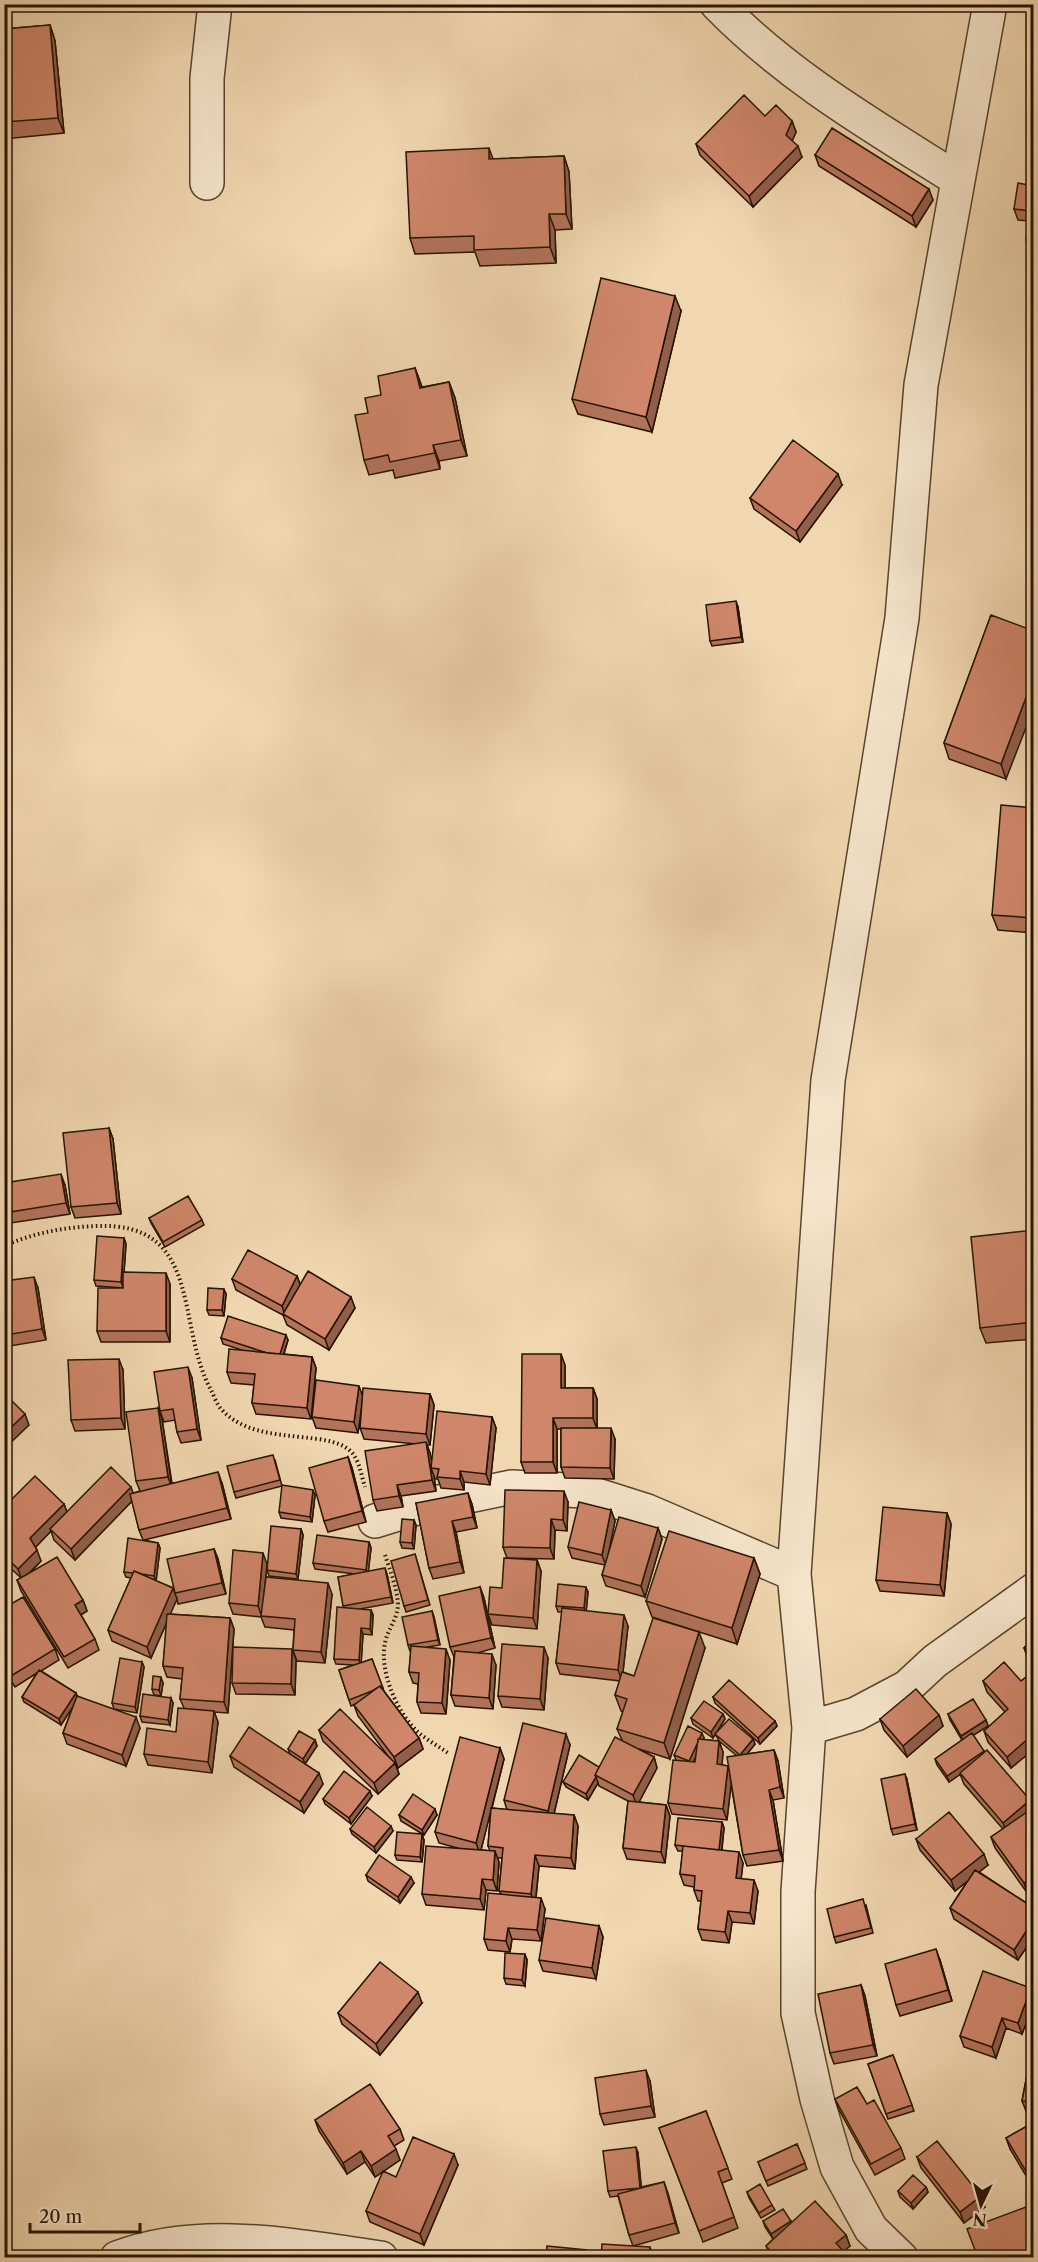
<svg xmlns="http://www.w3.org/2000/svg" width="1038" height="2262" viewBox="0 0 1038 2262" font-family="'Libre Caslon Text',serif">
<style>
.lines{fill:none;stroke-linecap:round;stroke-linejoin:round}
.minor-casing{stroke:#59442c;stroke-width:36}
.path{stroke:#261300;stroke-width:4;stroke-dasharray:1.5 3;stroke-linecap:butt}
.minor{stroke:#f6e5cc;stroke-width:33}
.wall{fill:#b2735b;stroke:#261300;stroke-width:1.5;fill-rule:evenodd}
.shaded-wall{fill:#915e4a;stroke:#261300;stroke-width:1.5}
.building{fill:#cf866a;stroke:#261300;stroke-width:1.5}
</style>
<rect width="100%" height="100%" fill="#f1d7b0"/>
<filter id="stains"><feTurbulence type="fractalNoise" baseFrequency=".00333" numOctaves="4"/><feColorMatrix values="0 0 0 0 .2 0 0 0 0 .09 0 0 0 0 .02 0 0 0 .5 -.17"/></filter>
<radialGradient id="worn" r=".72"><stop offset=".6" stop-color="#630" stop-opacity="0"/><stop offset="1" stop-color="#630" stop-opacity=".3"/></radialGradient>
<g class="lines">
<defs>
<path id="minor" d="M717,4C788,77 873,126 957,179
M207,183V78L215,4
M375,1521L430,1504L512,1487L584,1491L647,1511L794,1574
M809,1728L856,1714L907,1687L935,1661L1034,1590
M117,2258C200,2226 296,2246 381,2258
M901,2258L871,2229L837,2167L817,2099L798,2013V1892L809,1728L794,1574L828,1080L902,618L921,385L990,4"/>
</defs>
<use href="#minor" class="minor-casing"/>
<path class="path" d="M4,1246C33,1233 65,1227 97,1226C204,1222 175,1325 211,1390C214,1396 217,1405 222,1410C259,1450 337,1425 355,1457C360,1465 362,1478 365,1487
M385,1555C390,1570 397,1588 398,1604C398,1619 387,1630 385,1643C379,1671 397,1713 418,1732C427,1740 438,1746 448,1753"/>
<use href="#minor" class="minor"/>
</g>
<path class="wall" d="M50,25L55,41L64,133L4,139V29Z
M765,116L792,121L796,132L792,141L802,157L753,207L700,155L696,144Z
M815,155L933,200L916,227L819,166Z
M564,156L569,172L572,229L555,230L556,263L480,266L475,252L415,254L410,238L493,159Z
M1034,186V252L1030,251L1026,240L1029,221L1018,220L1014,209Z
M681,311L652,432L578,414L572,399Z
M415,368L422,387L449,382L455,398L467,456L439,461L440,469L395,478L393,470L369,475L364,460L368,413L381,395Z
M842,485L800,542L754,509L750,498Z
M738,607L743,642L712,646L710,641Z
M991,615L1006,779L949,759L944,743Z
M1034,808V933L998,930L992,915Z
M109,1128L113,1139L121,1214L75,1218L71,1207Z
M4,1183L65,1185L70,1214L4,1224Z
M149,1218L202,1220L204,1225L165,1247L151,1223Z
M1034,1230V1339L986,1343L980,1328Z
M124,1238L126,1244L124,1272L170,1284V1342H101L97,1331L123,1288L96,1286L94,1280Z
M297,1276L300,1284L355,1308L329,1350L287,1325L283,1315L236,1290L232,1279Z
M38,1288L46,1340L10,1346L6,1335Z
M226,1294L224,1316L209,1315L207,1310Z
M221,1338L288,1340L284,1354L312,1357L316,1368L311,1419L256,1414L252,1403L254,1385L231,1383L227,1372L245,1351L223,1344Z
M565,1365V1388H593L597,1399V1428L615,1439L614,1479L565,1478L561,1467V1429H557V1473H525L521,1462Z
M123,1370L125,1429L75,1431L71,1420Z
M192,1378L201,1440L181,1443L177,1432L175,1420L164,1422L160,1411Z
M430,1394L434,1405L430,1445H427L430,1453L432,1462L492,1417L496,1428L490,1485L464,1482V1490L441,1488L438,1479H435L434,1476L436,1491L401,1496L403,1507L377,1511L373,1500L417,1444L364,1439L360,1428L362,1400L358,1433L316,1428L312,1417L363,1396Z
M158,1408L162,1419L172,1483H222L231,1519L144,1540L158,1543L160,1548L156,1581L173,1588L174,1593L214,1549L218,1559L226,1594L178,1604L177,1599L170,1614L230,1618L234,1629L228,1713L214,1712L218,1722L212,1773L148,1765L144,1754L176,1732L184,1708L180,1699L182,1679L167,1677L163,1666L167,1622L151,1658L112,1641L108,1630L131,1578L126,1577L124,1572L143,1540L139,1530L132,1501L75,1560L54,1540L51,1531L35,1547L41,1561L30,1573L83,1600L87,1611L81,1615L95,1639L99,1650L68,1668L21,1591L17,1580L21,1578L4,1562V1507L64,1504L67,1513L140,1491L136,1481Z
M348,1457L352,1468L366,1522L328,1532L324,1521Z
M275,1460L282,1486L236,1498L234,1492Z
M315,1495L312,1522L281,1518L279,1512Z
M568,1502L567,1531L555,1530L554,1559L507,1558L503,1547Z
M416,1503L472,1504L477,1528L456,1532L464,1573L433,1579L429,1568Z
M611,1510L615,1521L608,1555L658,1528L662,1539L645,1597L606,1586L602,1575L605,1565L572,1558L568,1547Z
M947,1513L951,1524L944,1596L880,1591L876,1580Z
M414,1520L416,1525L414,1549L402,1548L400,1542Z
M301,1529L303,1535L298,1579L269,1576L267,1570Z
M369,1542L371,1548L368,1571L387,1574L393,1603L360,1609L371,1610L373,1615L372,1635L363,1634L361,1663L372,1659L384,1691L419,1738L423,1749L398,1768L396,1765L399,1774L378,1794L323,1741L319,1730L391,1760L358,1716L354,1705L356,1704L351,1706L339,1670L353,1665L336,1664L334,1659L344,1608L338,1577L355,1574L315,1569L313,1563Z
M415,1554L430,1605L406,1612L404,1606Z
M754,1558L760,1574L737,1644L652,1617L646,1601Z
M537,1560L541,1571L537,1629L492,1625L488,1614L502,1588Z
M267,1564L266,1577L332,1594L325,1663L297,1661L293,1650L294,1630L265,1627L261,1617L233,1614L229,1603Z
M480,1587L484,1598L495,1648L477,1653L496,1665L493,1709L455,1706L451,1695L454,1657L450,1647Z
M588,1592L586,1611L628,1626L623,1672L634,1676L705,1648L670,1759L639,1749L654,1757L657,1768L639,1802L666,1805L670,1816L665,1863L627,1859L623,1848L628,1801L599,1786L598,1783L588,1800L566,1787L563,1782L599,1767L622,1740L617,1729L623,1712L621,1711L615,1695L620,1681L560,1674L556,1663L562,1612H558L556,1606Z
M4,1608L55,1649L59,1660L41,1671L76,1693L77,1696L140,1728L126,1766L67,1744L63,1733L73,1706L61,1725L24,1702L22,1697L37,1673L15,1687L4,1670Z
M432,1611L434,1617L440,1645L428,1647L450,1660L446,1714L421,1713L417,1702L418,1684L413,1683L409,1672L411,1650L410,1651L408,1645Z
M1034,1637V1664L1028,1659L1024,1648Z
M548,1658L544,1710L502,1707L498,1696Z
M296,1660L295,1695L236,1694L232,1683Z
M142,1662L144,1667L137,1713L114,1709L112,1703Z
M1034,1671V1749L1011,1768L988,1742L984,1731L1005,1712L987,1692L983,1681H1021Z
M163,1683L161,1696L154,1695L152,1689Z
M713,1697L775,1721L777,1726L760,1744L715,1703Z
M173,1703L170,1725L142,1722L140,1716Z
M723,1714L725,1719L713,1738L693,1724L691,1718Z
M948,1714L986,1720L988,1726L973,1735L1028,1894L995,1848L991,1837L1003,1829L964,1784L960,1774L949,1782L937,1765L935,1759L962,1740L950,1720Z
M939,1715L943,1726L907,1757L884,1730L880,1719Z
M715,1734L753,1739L755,1744L747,1754L774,1750L778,1761L784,1798L773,1800L783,1861L747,1866L743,1855L731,1784L727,1820L672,1814L668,1803L676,1760L674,1755L704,1738V1740L719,1741ZM719,1741L737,1756L728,1766L722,1765L723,1752Z
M315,1740L317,1746L305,1764L323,1784L304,1813L234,1767L230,1756L290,1754L288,1749Z
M570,1745L554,1814L574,1815L578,1826L575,1869L539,1866L536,1898L545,1909L541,1941L512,1939L510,1952L488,1950L484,1939L501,1894L499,1891L502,1858H497L499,1862L497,1891L486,1890L484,1910L426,1905L422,1894L461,1849L439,1843L435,1832L500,1748L504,1759L492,1808L507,1810L504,1800ZM491,1808L488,1846L490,1851L481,1850Z
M907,1780L917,1830L893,1835L891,1829Z
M372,1796L351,1824L325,1804L323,1799Z
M399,1815H437L424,1835L401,1821Z
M722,1822L724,1828L722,1850L743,1863L741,1878L758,1891L754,1924L732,1922L729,1943L702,1940L698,1929L701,1901H698L694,1890V1887L684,1885L680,1874L683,1851H678L675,1845Z
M350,1829L393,1831L376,1853L352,1834Z
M916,1839L988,1865L979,1872L1034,1908V1936L1018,1960L954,1919L950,1908L968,1880L955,1891L920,1850Z
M424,1840L422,1862L397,1860L395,1855Z
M366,1875L414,1883L400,1903L368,1881Z
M866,1905L873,1933L836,1943L834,1937Z
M599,1926L603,1937L596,1979L543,1971L539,1960Z
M1034,1942V1961L1029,1958L1027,1952Z
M527,1960L525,1986L506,1984L504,1978Z
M940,1960L952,2001L900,2016L896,2005Z
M861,1985L865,1996L877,2056L834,2064L830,2053Z
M1034,1995V2003L1022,2034L1006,2028L996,2058L964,2047L960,2036Z
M422,2003L380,2055L342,2024L338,2013Z
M1034,2038V2117L1028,2116L1022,2101Z
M893,2055L914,2111L888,2119L868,2064Z
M650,2081L655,2117L604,2125L600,2114Z
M835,2099L867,2104L901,2148L905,2159L875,2175L839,2110Z
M706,2111L732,2179L722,2183L738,2228L703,2242L659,2128Z
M315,2120L400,2129L404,2140L394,2146L400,2160L375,2177L365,2162L347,2174L319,2131Z
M1034,2122V2183L1031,2184L1010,2149L1006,2138Z
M797,2144L807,2169L768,2186L758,2162Z
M638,2153L641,2187L664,2182L679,2233L633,2246L629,2235L618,2196L610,2197L608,2191Z
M917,2157L985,2207L964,2223L921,2168Z
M458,2165L424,2245L370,2222L366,2211L396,2177Z
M926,2187L928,2192L913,2209L900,2197L898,2191Z
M747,2192L772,2205L775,2210L761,2218L749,2198Z
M763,2221L791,2223L846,2235L850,2246L844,2251L849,2258H771L766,2246L773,2239L765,2227Z"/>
<path class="shaded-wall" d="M50,25L55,41L64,133L58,118Z
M792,121L796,132L790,146L786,135Z
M798,146L802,157L753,207L749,196Z
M489,148L495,164L489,159Z
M564,156L569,172L572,229L566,214Z
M929,189L933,200L916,227L912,216Z
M549,214L555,230L556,263L550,247Z
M675,296L681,311L652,432L646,417Z
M415,368L421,384L425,403L420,388Z
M449,382L455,398L467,456L461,440Z
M433,445L439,461L440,469L435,453Z
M838,474L842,485L800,542L796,531Z
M736,601L738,607L743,642L741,637Z
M1034,676V707L1006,779L1001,764Z
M109,1128L113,1139L121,1214L117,1203Z
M61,1174L65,1185L70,1214L66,1203Z
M124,1238L126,1244L123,1287L121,1282Z
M166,1273L170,1284V1342L166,1331Z
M297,1276L301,1287L285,1315L282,1306Z
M34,1277L38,1288L46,1340L42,1329Z
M224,1289L226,1294L224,1316L222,1310Z
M351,1297L355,1308L329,1350L325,1339Z
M286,1335L288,1340L281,1362L279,1357Z
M561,1354L565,1365V1399L561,1388Z
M312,1357L316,1368L311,1419L307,1408Z
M119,1359L123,1370L125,1429L121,1418Z
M188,1367L192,1378L201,1440L197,1429Z
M359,1386L363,1397L358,1433L354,1422Z
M593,1388L597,1399V1429L593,1418Z
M430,1394L434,1405L430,1445L426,1434Z
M158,1408L162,1419L172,1488L168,1477Z
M25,1414L29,1425L4,1449V1434Z
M492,1417L496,1428L490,1485L486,1474Z
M553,1418L557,1429V1473L553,1462Z
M611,1428L615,1439L614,1479L610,1468Z
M426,1442L430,1453L433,1468H431L434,1476L436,1491L432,1480Z
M348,1457L352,1468L366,1522L362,1511Z
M460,1471L464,1482V1490L460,1479Z
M218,1472L222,1483L231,1519L227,1508Z
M397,1485L401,1496L403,1507L399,1496Z
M131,1487L135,1498L75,1560L71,1549Z
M313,1490L315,1495L312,1522L310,1517Z
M564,1491L568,1502L567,1531L563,1520Z
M468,1493L472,1504L477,1528L473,1517Z
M64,1504L68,1515L50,1529L51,1531L34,1549L30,1538Z
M611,1510L615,1521L606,1566L602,1555Z
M947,1513L951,1524L944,1596L940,1585Z
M551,1519L555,1530L554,1559L550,1548Z
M414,1520L416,1525L414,1549L412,1543Z
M452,1521L456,1532L464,1573L460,1562Z
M658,1528L662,1539L645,1597L641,1586Z
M301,1529L303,1535L298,1579L296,1574Z
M369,1542L371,1548L368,1576L366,1570Z
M158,1543L160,1548L156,1582L154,1576Z
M214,1549L218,1559L226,1594L222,1583Z
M37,1550L41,1561L22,1580L18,1569Z
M263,1553L267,1564L262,1617L258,1606Z
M754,1558L760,1574L737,1644L732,1628Z
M537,1560L541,1571L537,1629L533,1618Z
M385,1568L387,1574L393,1603L391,1597Z
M328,1583L332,1594L325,1663L321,1652Z
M480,1587L484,1598L495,1648L491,1638Z
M586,1587L588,1592L586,1614L584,1608Z
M173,1588L177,1599L151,1658L147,1647Z
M83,1600L87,1611L79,1616L75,1605Z
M371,1610L373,1615L372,1635L370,1629Z
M432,1611L434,1617L440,1645L438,1640Z
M624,1615L628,1626L622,1681L618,1670Z
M230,1618L234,1629L228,1713L224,1702Z
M361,1628L363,1634L361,1666L359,1660Z
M699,1632L705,1648L670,1759L664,1743Z
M544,1647L548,1658L544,1710L540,1699Z
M292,1649L296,1660L295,1695L291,1684Z
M446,1649L450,1660L446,1714L442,1703Z
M492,1654L496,1665L493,1709L489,1698Z
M142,1662L144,1667L137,1713L135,1707Z
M161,1677L163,1683L161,1696L159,1690Z
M76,1693L78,1699L61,1725L59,1719Z
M171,1698L173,1703L170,1725L168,1720Z
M214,1711L218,1722L212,1773L208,1762Z
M723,1714L725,1719L713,1738L711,1732Z
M939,1715L943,1726L907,1757L903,1746Z
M136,1717L140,1728L126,1766L122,1755Z
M986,1720L988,1726L963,1742L961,1736Z
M775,1721L777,1726L760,1744L758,1738Z
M702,1733L704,1738L691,1767L689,1761Z
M566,1734L570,1745L552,1822L548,1811Z
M1031,1736L1034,1743V1749L1011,1768L1007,1757Z
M419,1738L423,1749L398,1768L394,1757Z
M753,1739L755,1744L742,1760L740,1755Z
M315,1740L317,1746L305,1764L303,1759Z
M719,1741L723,1752L721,1775L717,1764Z
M500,1748L504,1759L480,1854L476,1843Z
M774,1750L778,1761L784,1798L780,1787Z
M984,1751L986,1757L949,1782L947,1776Z
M654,1757L657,1768L637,1806L633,1795Z
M395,1763L399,1774L378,1794L374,1783Z
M728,1766L732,1777L727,1820L723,1809Z
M319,1773L323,1784L304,1813L300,1802Z
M905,1774L907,1780L917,1830L915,1824Z
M596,1777L598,1783L588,1800L586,1794Z
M769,1790L773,1800L783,1861L779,1850Z
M370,1791L372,1796L351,1824L349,1818Z
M1030,1800L1034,1811L1007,1834L1003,1823Z
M666,1805L670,1816L665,1863L661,1852Z
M435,1809L437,1815L424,1835L422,1830Z
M574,1815L578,1826L575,1869L571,1858Z
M722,1822L724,1828L721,1855L719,1850Z
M391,1826L393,1831L376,1853L374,1847Z
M422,1834L424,1840L422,1862L420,1857Z
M495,1851L499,1862L497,1891L493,1880Z
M739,1852L743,1863L740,1889L736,1878Z
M984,1854L988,1865L955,1891L951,1880Z
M535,1855L539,1866L535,1905L531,1894Z
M1034,1876V1890L1028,1894L1024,1883Z
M411,1877L414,1883L400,1903L398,1897Z
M482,1879L486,1890L484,1910L480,1899Z
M754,1880L758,1891L754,1924L750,1913Z
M541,1898L545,1909L541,1941L537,1930Z
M728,1911L732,1922L729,1943L725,1932Z
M1034,1919V1936L1018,1960L1014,1950Z
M599,1926L603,1937L596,1979L592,1968Z
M508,1928L512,1939L510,1952L506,1941Z
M936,1949L940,1960L952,2001L948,1990Z
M525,1954L527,1960L525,1986L522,1980Z
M861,1985L865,1996L877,2056L873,2045Z
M1031,1988L1034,1995V2003L1022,2034L1018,2023Z
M418,1992L422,2003L380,2055L376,2044Z
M1002,2018L1006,2028L996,2058L992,2047Z
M646,2070L650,2081L655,2117L651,2106Z
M636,2147L638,2153L642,2193L640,2188Z
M396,2149L400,2160L375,2177L371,2166Z
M361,2151L365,2162L347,2174L343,2163Z
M454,2154L458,2165L424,2245L420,2234Z
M664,2182L668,2193L679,2233L675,2223Z
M926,2187L928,2192L913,2209L911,2203Z
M981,2196L985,2207L964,2223L960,2212Z
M791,2221L793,2227L773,2239L771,2234Z
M846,2235L850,2246L840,2254L836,2243Z
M650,2247L652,2253V2258H649Z"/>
<path class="building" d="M50,25L58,118L4,122V29Z
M744,95L765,116L776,105L792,121L786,135L798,146L749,196L696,144Z
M832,128L929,189L912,216L815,155Z
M489,148V159L564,156L566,214H549L550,247L474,250V236L410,238L406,152Z
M1018,183L1034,186V241L1026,240L1031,211L1014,209Z
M601,278L675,296L646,417L572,399Z
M415,368L420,388L449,382L461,440L433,445L435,453L390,462L388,455L364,460L355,415L368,413L365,398L381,395L378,376Z
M793,440L838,474L796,531L750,498Z
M736,601L741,637L710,641L706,605Z
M991,615L1034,631V676L1001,764L944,743Z
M1001,805L1034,808V918L992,915Z
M109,1128L117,1203L71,1207L63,1133Z
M61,1174L66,1203L4,1213V1183Z
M188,1196L202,1220L163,1242L149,1218Z
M1034,1230V1322L980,1328L971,1237Z
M97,1236L124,1238L121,1282L94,1280Z
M248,1250L297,1276L282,1306L232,1279Z
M308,1271L351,1297L325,1339L283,1314Z
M123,1272L166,1273V1331H97L98,1288H123Z
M34,1277L42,1329L6,1335L4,1328V1281Z
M208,1288L224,1289L222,1310H207Z
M228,1316L286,1335L280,1354L267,1353L221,1338Z
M229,1349L312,1357L307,1408L252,1403L255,1374L227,1372Z
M522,1354H561V1388H593V1418H553V1462H521Z
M119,1359L121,1418L71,1420L68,1360Z
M188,1367L197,1429L177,1432L173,1409L160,1411L154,1372Z
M316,1380L359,1386L354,1422L312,1417Z
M363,1388L430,1394L426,1434L360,1428Z
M4,1393L25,1414L4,1434Z
M158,1408L168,1477L136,1481L126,1412Z
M437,1411L492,1417L486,1474L460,1471V1479L437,1477L439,1469L431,1468Z
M561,1428H611L610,1468L561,1467Z
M426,1442L432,1480L397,1485L399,1496L373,1500L365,1451Z
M273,1455L280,1480L234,1492L227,1466Z
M348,1457L362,1511L324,1521L309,1468Z
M111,1467L131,1487L71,1549L50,1529Z
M218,1472L227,1508L139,1530L130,1494Z
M35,1476L64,1504L30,1538L37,1550L18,1569L4,1555V1507Z
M282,1485L313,1490L310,1517L279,1512Z
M505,1490L564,1491L563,1520L551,1519L550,1548L503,1547Z
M468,1493L473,1517L452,1521L460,1562L429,1568L416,1503Z
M579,1502L611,1510L602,1555L568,1547Z
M883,1507L947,1513L940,1585L876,1580Z
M619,1517L658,1528L641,1586L602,1575Z
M402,1519L414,1520L412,1543L400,1542Z
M271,1526L301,1529L296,1574L267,1570Z
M669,1531L754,1558L732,1628L646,1601Z
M317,1535L369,1542L366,1570L313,1563Z
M128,1538L158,1543L154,1576L142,1574L134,1571L133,1573L124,1572Z
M214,1549L222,1583L175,1593L167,1559Z
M233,1550L263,1553L258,1606L229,1603Z
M415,1554L428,1600L404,1606L391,1561Z
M57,1557L83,1600L75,1605L95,1639L64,1657L17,1580Z
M504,1558L537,1560L533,1618L488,1614L490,1587L502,1588Z
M385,1568L391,1597L343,1606L338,1577Z
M134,1571L173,1588L147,1647L108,1630Z
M266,1577L328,1583L321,1652L293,1650L295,1619L261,1616Z
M558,1584L586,1587L584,1608L556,1606Z
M480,1587L491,1638L450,1647L439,1596Z
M23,1597L55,1649L11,1676L4,1666V1608Z
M337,1607L371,1610L370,1629L361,1628L359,1660L334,1659Z
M562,1608L624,1615L618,1670L556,1663Z
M432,1611L438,1640L408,1645L402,1617Z
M167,1614L230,1618L224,1702L180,1699L183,1668L163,1666Z
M653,1618L699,1632L664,1743L617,1729L627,1699L615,1695L622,1672L634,1676Z
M1034,1637V1657L1024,1648Z
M502,1644L544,1647L540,1699L498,1696Z
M411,1646L446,1649L442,1703L417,1702L419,1673L409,1672Z
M233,1647L292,1649L291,1684L232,1683Z
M455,1651L492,1654L489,1698L451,1695Z
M120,1658L142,1662L135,1707L112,1703Z
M372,1659L383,1688H381L380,1686L372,1691L349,1700L339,1670Z
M1004,1662L1021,1681L1034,1671V1739L1031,1736L1007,1757L984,1731L1008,1709L983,1681Z
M39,1670L76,1693L59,1719L22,1697Z
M153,1676L161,1677L159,1690L152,1689Z
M729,1680L775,1721L758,1738L713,1697Z
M380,1686L419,1738L394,1757L354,1705Z
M916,1689L939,1715L903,1746L880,1719Z
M143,1694L171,1698L168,1720L140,1716Z
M77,1696L136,1717L122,1755L63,1733Z
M973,1699L986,1720L961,1736L948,1714Z
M704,1701L723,1714L711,1732L691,1718Z
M178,1708L214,1711L208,1762L144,1754L147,1728L176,1732Z
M340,1709L395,1763L374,1783L319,1730Z
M729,1719L753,1739L740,1755L715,1734Z
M523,1723L566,1734L548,1811L504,1800Z
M688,1726L702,1733L699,1739H698V1742L689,1761L674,1755Z
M249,1727L319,1773L300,1802L230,1756Z
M299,1731L315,1740L303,1759L288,1749Z
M972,1733L984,1751L947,1776L935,1759Z
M460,1737L500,1748L476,1843L435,1832Z
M615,1737L654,1757L633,1795L595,1775Z
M698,1739L719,1741L717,1764L728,1766L723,1809L668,1803L673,1760L695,1762Z
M774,1750L780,1787L769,1790L779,1850L743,1855L727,1757Z
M987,1750L1030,1800L1003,1823L960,1773Z
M579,1755L599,1767L595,1775L596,1777L586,1794L563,1782Z
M344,1771L370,1791L349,1818L323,1799Z
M905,1774L915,1824L891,1829L881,1779Z
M413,1794L435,1809L422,1830L399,1815Z
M628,1801L666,1805L661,1852L623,1848Z
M367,1807L391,1826L374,1847L350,1829Z
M1034,1807V1876L1024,1883L991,1837Z
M491,1808L574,1815L571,1858L535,1855L531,1894L499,1891L503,1848L488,1846Z
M949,1812L984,1854L951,1880L916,1839Z
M678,1818L722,1822L719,1850L675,1845Z
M397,1832L422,1834L420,1857L395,1855Z
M426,1846L495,1851L493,1880L482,1879L480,1899L422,1894Z
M683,1846L739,1852L736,1878L754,1880L750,1913L728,1911L725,1932L698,1929L702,1891L694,1890L695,1876L680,1874Z
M379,1855L411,1877L398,1897L366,1875Z
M975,1870L1034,1908V1919L1014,1950L950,1908Z
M488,1893L541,1898L537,1930L508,1928L506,1941L484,1939Z
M863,1899L871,1928L834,1937L827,1909Z
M546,1918L599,1926L592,1968L539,1960Z
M1034,1942V1957L1027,1952Z
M936,1949L948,1990L896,2005L885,1964Z
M505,1953L525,1954L522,1980L504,1978Z
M380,1962L418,1992L376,2044L338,2013Z
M983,1971L1031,1988L1018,2023L1002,2018L992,2047L960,2036Z
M861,1985L873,2045L830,2053L818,1994Z
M1034,2038V2102L1022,2101Z
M893,2055L912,2105L886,2114L868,2064Z
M646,2070L651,2106L600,2114L595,2078Z
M370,2084L400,2129L388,2136L396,2149L371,2166L361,2151L343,2163L315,2120Z
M857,2087L867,2104L874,2100L901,2148L871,2164L835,2099Z
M706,2111L728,2168L718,2172L734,2217L699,2231L659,2128Z
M1034,2122V2170L1027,2173L1006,2138Z
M413,2137L454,2154L420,2234L366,2211L383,2171L396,2177Z
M937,2141L981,2196L960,2212L917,2157Z
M797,2144L805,2163L766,2181L758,2162Z
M636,2147L640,2188L608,2191L603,2151Z
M913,2175L926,2187L911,2203L898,2191Z
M664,2182L675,2223L629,2235L618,2194Z
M760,2184L772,2205L759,2213L747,2192Z
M815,2201L846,2235L836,2243L849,2258H777L766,2246Z
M1026,2207L1034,2228V2258H978L967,2229Z
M783,2209L791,2221L771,2234L763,2221Z
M602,2244L650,2247L649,2258H601Z
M547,2246L587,2250V2258H546Z"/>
<rect width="1038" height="2262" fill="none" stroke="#f1d7b0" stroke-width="24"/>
<rect x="6" y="6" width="1026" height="2250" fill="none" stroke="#261300" stroke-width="3"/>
<rect x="12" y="12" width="1014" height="2238" fill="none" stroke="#261300" stroke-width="1.5"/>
<g transform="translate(981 2205) rotate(185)" stroke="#f6e5cc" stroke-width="4.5" paint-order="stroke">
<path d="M0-4.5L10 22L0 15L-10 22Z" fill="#261300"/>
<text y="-9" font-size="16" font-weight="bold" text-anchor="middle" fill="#261300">N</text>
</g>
<path d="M30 2223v9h110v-9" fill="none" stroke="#261300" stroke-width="3"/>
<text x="39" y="2223" font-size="18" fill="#261300" stroke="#f6e5cc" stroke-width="4.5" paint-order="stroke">20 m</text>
<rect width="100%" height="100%" filter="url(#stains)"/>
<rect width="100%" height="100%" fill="url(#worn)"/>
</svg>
